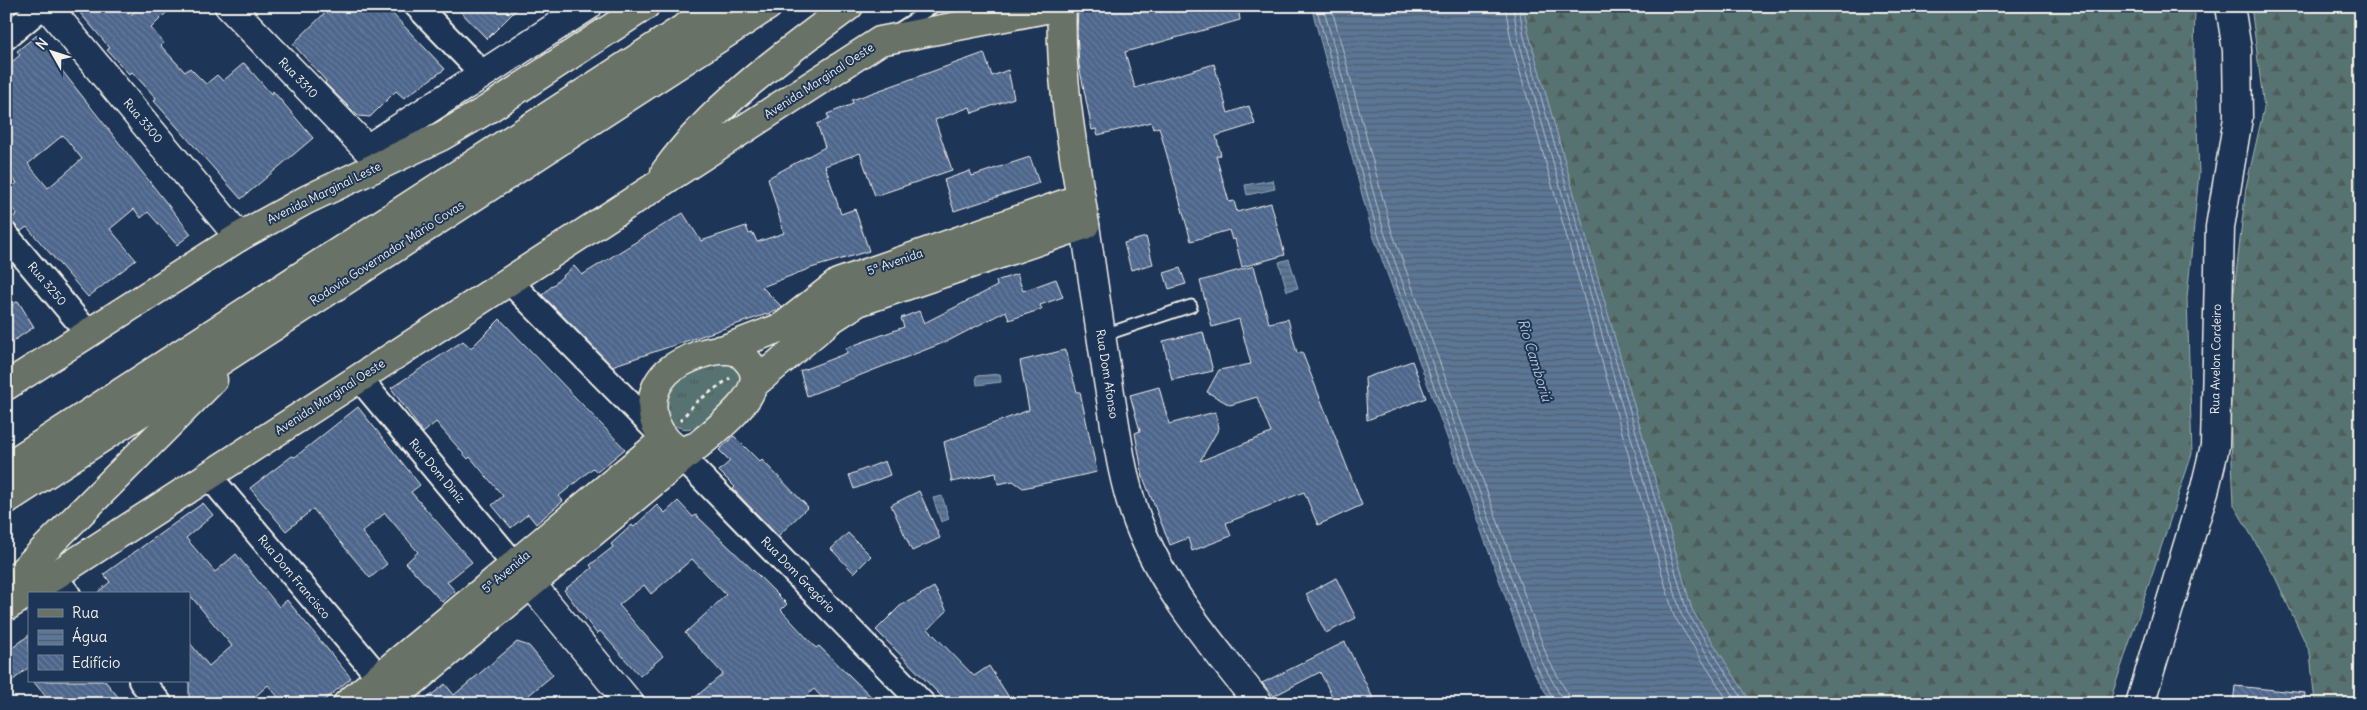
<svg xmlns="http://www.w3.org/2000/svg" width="2367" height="710" viewBox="0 0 2367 710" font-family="Delius,sans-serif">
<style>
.grass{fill:url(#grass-tufts);stroke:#a5b2ac}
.forest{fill:url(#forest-firs);stroke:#a5b2ac}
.water{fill:url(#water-rules);stroke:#98a7b7}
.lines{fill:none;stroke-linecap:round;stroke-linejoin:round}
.shore{stroke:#b7c0c7;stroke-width:1}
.building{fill:url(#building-back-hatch);stroke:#f4f1e8;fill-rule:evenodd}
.service-casing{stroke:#f4f1e8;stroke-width:15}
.minor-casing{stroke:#f4f1e8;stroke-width:28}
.tertiary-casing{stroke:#f4f1e8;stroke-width:31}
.secondary-casing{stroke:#f4f1e8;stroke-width:31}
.primary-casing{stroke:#f4f1e8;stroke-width:31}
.motorway-casing{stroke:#f4f1e8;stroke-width:31}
.path{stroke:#f4f1e8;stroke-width:3;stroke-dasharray:4 4;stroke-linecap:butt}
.service{stroke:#1d3557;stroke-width:11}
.minor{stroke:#1d3557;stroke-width:24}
.tertiary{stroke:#1d3557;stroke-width:28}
.secondary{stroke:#1d3557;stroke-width:28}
.primary{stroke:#697266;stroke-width:28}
.motorway{stroke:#697266;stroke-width:28}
.labels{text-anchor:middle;stroke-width:4;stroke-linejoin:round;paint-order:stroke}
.street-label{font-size:12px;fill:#f4f1e8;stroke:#1d3557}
.water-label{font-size:14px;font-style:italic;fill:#b7c0c7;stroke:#1d3557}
</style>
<defs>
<pattern id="grass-tufts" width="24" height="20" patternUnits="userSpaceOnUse" patternTransform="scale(1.25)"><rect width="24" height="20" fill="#567371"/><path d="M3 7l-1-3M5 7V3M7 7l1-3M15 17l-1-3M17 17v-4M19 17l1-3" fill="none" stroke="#4f5b59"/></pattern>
<pattern id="forest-firs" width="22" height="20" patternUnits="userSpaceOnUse" patternTransform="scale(1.25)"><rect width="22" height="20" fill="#567371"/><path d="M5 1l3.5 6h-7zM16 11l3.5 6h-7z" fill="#4f5b59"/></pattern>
<pattern id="water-rules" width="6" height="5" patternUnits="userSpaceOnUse" patternTransform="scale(1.25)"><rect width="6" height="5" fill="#5b7696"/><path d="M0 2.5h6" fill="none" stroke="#525f6e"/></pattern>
<pattern id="building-back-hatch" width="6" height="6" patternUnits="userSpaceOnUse" patternTransform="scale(1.25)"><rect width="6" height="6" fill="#4e668c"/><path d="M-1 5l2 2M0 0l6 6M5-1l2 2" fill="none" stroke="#687c9c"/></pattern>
</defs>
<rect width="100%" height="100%" fill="#1d3557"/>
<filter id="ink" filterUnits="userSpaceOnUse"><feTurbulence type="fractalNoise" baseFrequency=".02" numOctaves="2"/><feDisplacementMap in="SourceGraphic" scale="10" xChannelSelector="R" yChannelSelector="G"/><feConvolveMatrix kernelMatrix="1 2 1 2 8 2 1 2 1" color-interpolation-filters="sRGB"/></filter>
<g filter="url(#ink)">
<path class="grass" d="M707,363L736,364L743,382C730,398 702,437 678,427C672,425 669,423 667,417C664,407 659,398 663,388Z"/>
<path class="forest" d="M1523,6H2195L2194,57L2199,173L2187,298L2192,454L2109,704H1752L1692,610L1529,35Z
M2251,6H2361V704H2315L2310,653L2275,577L2234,505L2229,393L2232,310L2246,187L2264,108Z"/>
<path class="water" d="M1311,6H1523L1529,35L1692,610L1752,704H1552L1531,667L1373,235Z
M1273,180L1275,189L1247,195L1245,185Z
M1289,259L1298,288L1287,291L1279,262Z
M1000,374L1001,382L977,385L976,376Z
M942,496L949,519L941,522L933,498Z"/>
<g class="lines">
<path class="shore" d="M1316,6L1378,234L1536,665L1556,704
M1323,6L1384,232L1542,662L1561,697L1562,704
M1331,6L1391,229L1548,659L1568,694L1570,704
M1505,6L1511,40L1674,616L1730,704
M1513,6L1518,38L1681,614L1739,704
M1519,6L1524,37L1687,612L1746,704"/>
</g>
<path class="building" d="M74,6H124L131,15L140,6H173L151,28L164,43L161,46L185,72L190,68L206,84L217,75L223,81L244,63L271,94L273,91L313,138L241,199L154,101L156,98L132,72L129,74L107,50L110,48Z
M332,6H385L445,69L404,98L396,91L370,117L358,116L325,83L326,81L293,44Z
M455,6H520L487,39Z
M1088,6H1238L1240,20L1125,52L1135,88L1214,64L1228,113L1249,106L1255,124L1216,136L1221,155L1216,156L1229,202L1234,201L1237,212L1271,203L1285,255L1242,267L1235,239L1232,240L1229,230L1191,241L1159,127L1153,129L1151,122L1098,135L1096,129L1092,130L1079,65L1077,33L1078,9Z
M37,35L63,66L60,68L191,234L177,245L148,212L141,218L134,209L110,229L136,260L88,297L27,227L21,231L14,225L10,219L17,214L6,201V192L17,183L6,171V67L20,55L17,51ZM63,135L82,159L48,188L28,164Z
M984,53L992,76L1008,70L1014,98L972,113L970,107L935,120L952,170L875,196L860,153L825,166L841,214L855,209L869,251L811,268L762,287L782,307L779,310L612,366L542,295L574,266L582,275L683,213L701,241L746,226L749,234L753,233L757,242L784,233L768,178L825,147L817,124L829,119L827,114L853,104L852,100Z
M1030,157L1039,183L954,211L944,180L970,171L972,176Z
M1146,237L1153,264L1131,270L1124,243Z
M1254,266L1269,323L1288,319L1297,353L1302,352L1362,505L1318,525L1304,492L1226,523L1231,536L1192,551L1188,538L1170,545L1143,477L1135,433L1140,431L1130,395L1159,387L1169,424L1215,412L1219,428L1200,461L1271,433L1257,397L1230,405L1207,392L1219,370L1251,364L1239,319L1212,327L1200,281Z
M1180,268L1186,284L1169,289L1164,273Z
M1017,274L1023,291L1056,279L1063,297L1040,305L1042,309L1009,320L1006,311L948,341L807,396L800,371L847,353L846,348L904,327L901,318L919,311L924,323L997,286L996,281Z
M18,301L34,327L6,346V309Z
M500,319L625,449L597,472L593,468L559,496L563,501L536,524L528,514L511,528L492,505L503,496L470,457L468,459L436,422L423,433L391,388L463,341L471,348Z
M1203,332L1213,371L1172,380L1163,341Z
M1065,350L1077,392H1080L1097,472L1023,488L1013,481L998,484L996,473L952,482L944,442L1029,410L1020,361Z
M1412,361L1426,398L1367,420L1365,378Z
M358,407L420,485L411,492L472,562L447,582L455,591L442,602L406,563L418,552L385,513L362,532L387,564L370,578L313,509L286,531L250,488L292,456L295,457Z
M734,436L760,462L762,460L808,507L778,536L733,489L735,487L719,471L730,461L719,450Z
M885,461L890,475L854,489L849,475Z
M919,491L940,538L912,551L891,505Z
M678,501L693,517L696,515L759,576L787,604L781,610L816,648L819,646L879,704H828L814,689L797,704H687L723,674L685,633L726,595L692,559L651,594L644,585L619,605L663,656L640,676L600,631L597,634L564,590L592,568L590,565L613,547L611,544L632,525L634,527L657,505L665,513Z
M203,503L213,515L186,538L215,572L236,554L279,607L287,600L351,678L320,704H284L268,685L247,704H194L189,697V642L209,666L232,646L189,594H96L110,582L104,574Z
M848,533L871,556L854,573L831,549Z
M1336,578L1356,618L1326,633L1306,594Z
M934,587L947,611L928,629L974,676L989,666L1010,699L1002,704H949L876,630L900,606Z
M29,635V667L6,686V653Z
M517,642L529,646L553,675L518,704H420L445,684L454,695Z
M1345,642L1376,704H1336L1320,672L1274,696L1262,683Z
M33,681H105L124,704H52Z
M2235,686L2305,693L2304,704H2233Z"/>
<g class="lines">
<defs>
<path id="service" d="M900,28L934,6
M1101,336L1191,306"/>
<path id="minor" d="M417,6L483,74
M6,37L43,6
M6,235L88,333
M509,281L661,435
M359,378L514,564
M672,447L923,704
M209,476L379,677
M54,576L68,594
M141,681L160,704"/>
<path id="tertiary" d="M531,584L630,704
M2140,704L2205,488L2215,446L2220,227L2238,118L2237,50L2230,6"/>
<path id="secondary" d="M47,6L239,237
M229,6L367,149L588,6
M1085,225C1093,281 1101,337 1110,393C1117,436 1122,481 1138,522C1164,591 1214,647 1259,704"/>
<path id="primary" d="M665,172C713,105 783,55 849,6
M722,350L782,327L838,283L1081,198
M754,384L830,320L858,302L1085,225C1074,153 1059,79 1062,6
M6,386L239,237L306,200L442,136L488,109L645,6
M6,607L880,41L1061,6
M347,704L665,439
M386,704L697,446C714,432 760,397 754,373C753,367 748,361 744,357C734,346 714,350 701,354C690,358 676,364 667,372C647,392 648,421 667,441C671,445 676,450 683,450C687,450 693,447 697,446"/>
<path id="motorway" d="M6,467L718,6
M6,500L768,6
M6,588L213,380"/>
</defs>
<use href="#service" class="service-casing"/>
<use href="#minor" class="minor-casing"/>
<use href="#tertiary" class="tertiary-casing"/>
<use href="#secondary" class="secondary-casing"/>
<use href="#primary" class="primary-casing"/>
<use href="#motorway" class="motorway-casing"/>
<path class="path" d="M680,421L695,403L730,378"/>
<use href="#service" class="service"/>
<use href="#minor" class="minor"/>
<use href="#tertiary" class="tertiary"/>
<use href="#secondary" class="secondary"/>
<use href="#primary" class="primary"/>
<use href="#motorway" class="motorway"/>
</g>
</g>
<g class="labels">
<g class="street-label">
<text transform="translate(298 78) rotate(46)" y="4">Rua 3310</text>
<text transform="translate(819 81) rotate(-33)" y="4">Avenida Marginal Oeste</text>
<text transform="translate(143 121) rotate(50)" y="4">Rua 3300</text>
<text transform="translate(324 193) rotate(-26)" y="4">Avenida Marginal Leste</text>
<text transform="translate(387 253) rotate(-33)" y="4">Rodovia Governador Mário Covas</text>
<text transform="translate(895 262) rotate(-19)" y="4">5ª Avenida</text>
<text transform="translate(47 284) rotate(50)" y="4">Rua 3250</text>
<text transform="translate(2216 359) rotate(-89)" y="4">Rua Avelon Cordeiro</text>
<text transform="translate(1107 374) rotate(81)" y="4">Rua Dom Afonso</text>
<text transform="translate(330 397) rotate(-33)" y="4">Avenida Marginal Oeste</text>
<text transform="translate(437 471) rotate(50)" y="4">Rua Dom Diniz</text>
<text transform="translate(506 572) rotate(-40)" y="4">5ª Avenida</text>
<text transform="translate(798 575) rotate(46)" y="4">Rua Dom Gregório</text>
<text transform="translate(294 577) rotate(50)" y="4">Rua Dom Francisco</text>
</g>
<g class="water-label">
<text transform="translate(1535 360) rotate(73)" y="5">Rio Camboriú</text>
</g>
</g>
<rect width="2367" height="710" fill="none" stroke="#1d3557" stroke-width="25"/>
<rect x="12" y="12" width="2342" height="685" fill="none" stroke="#f4f1e8" stroke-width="2" filter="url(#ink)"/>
<rect x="28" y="592" width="162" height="90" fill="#1d3557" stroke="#738091"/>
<rect x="38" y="609" width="25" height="8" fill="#697266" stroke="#738091"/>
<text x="72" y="618" font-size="15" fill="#f4f1e8">Rua</text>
<rect x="38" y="630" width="25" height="15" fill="url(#water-rules)" stroke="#738091"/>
<text x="72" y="642" font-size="15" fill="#f4f1e8">Água</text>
<rect x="38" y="655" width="25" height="15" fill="url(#building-back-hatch)" stroke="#738091"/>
<text x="72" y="668" font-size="15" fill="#f4f1e8">Edifício</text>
<g transform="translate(52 52) rotate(309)" stroke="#1d3557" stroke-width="4" paint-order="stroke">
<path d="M0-4L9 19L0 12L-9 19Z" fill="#f4f1e8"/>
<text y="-8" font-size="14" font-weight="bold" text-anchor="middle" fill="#f4f1e8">N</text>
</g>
</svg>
